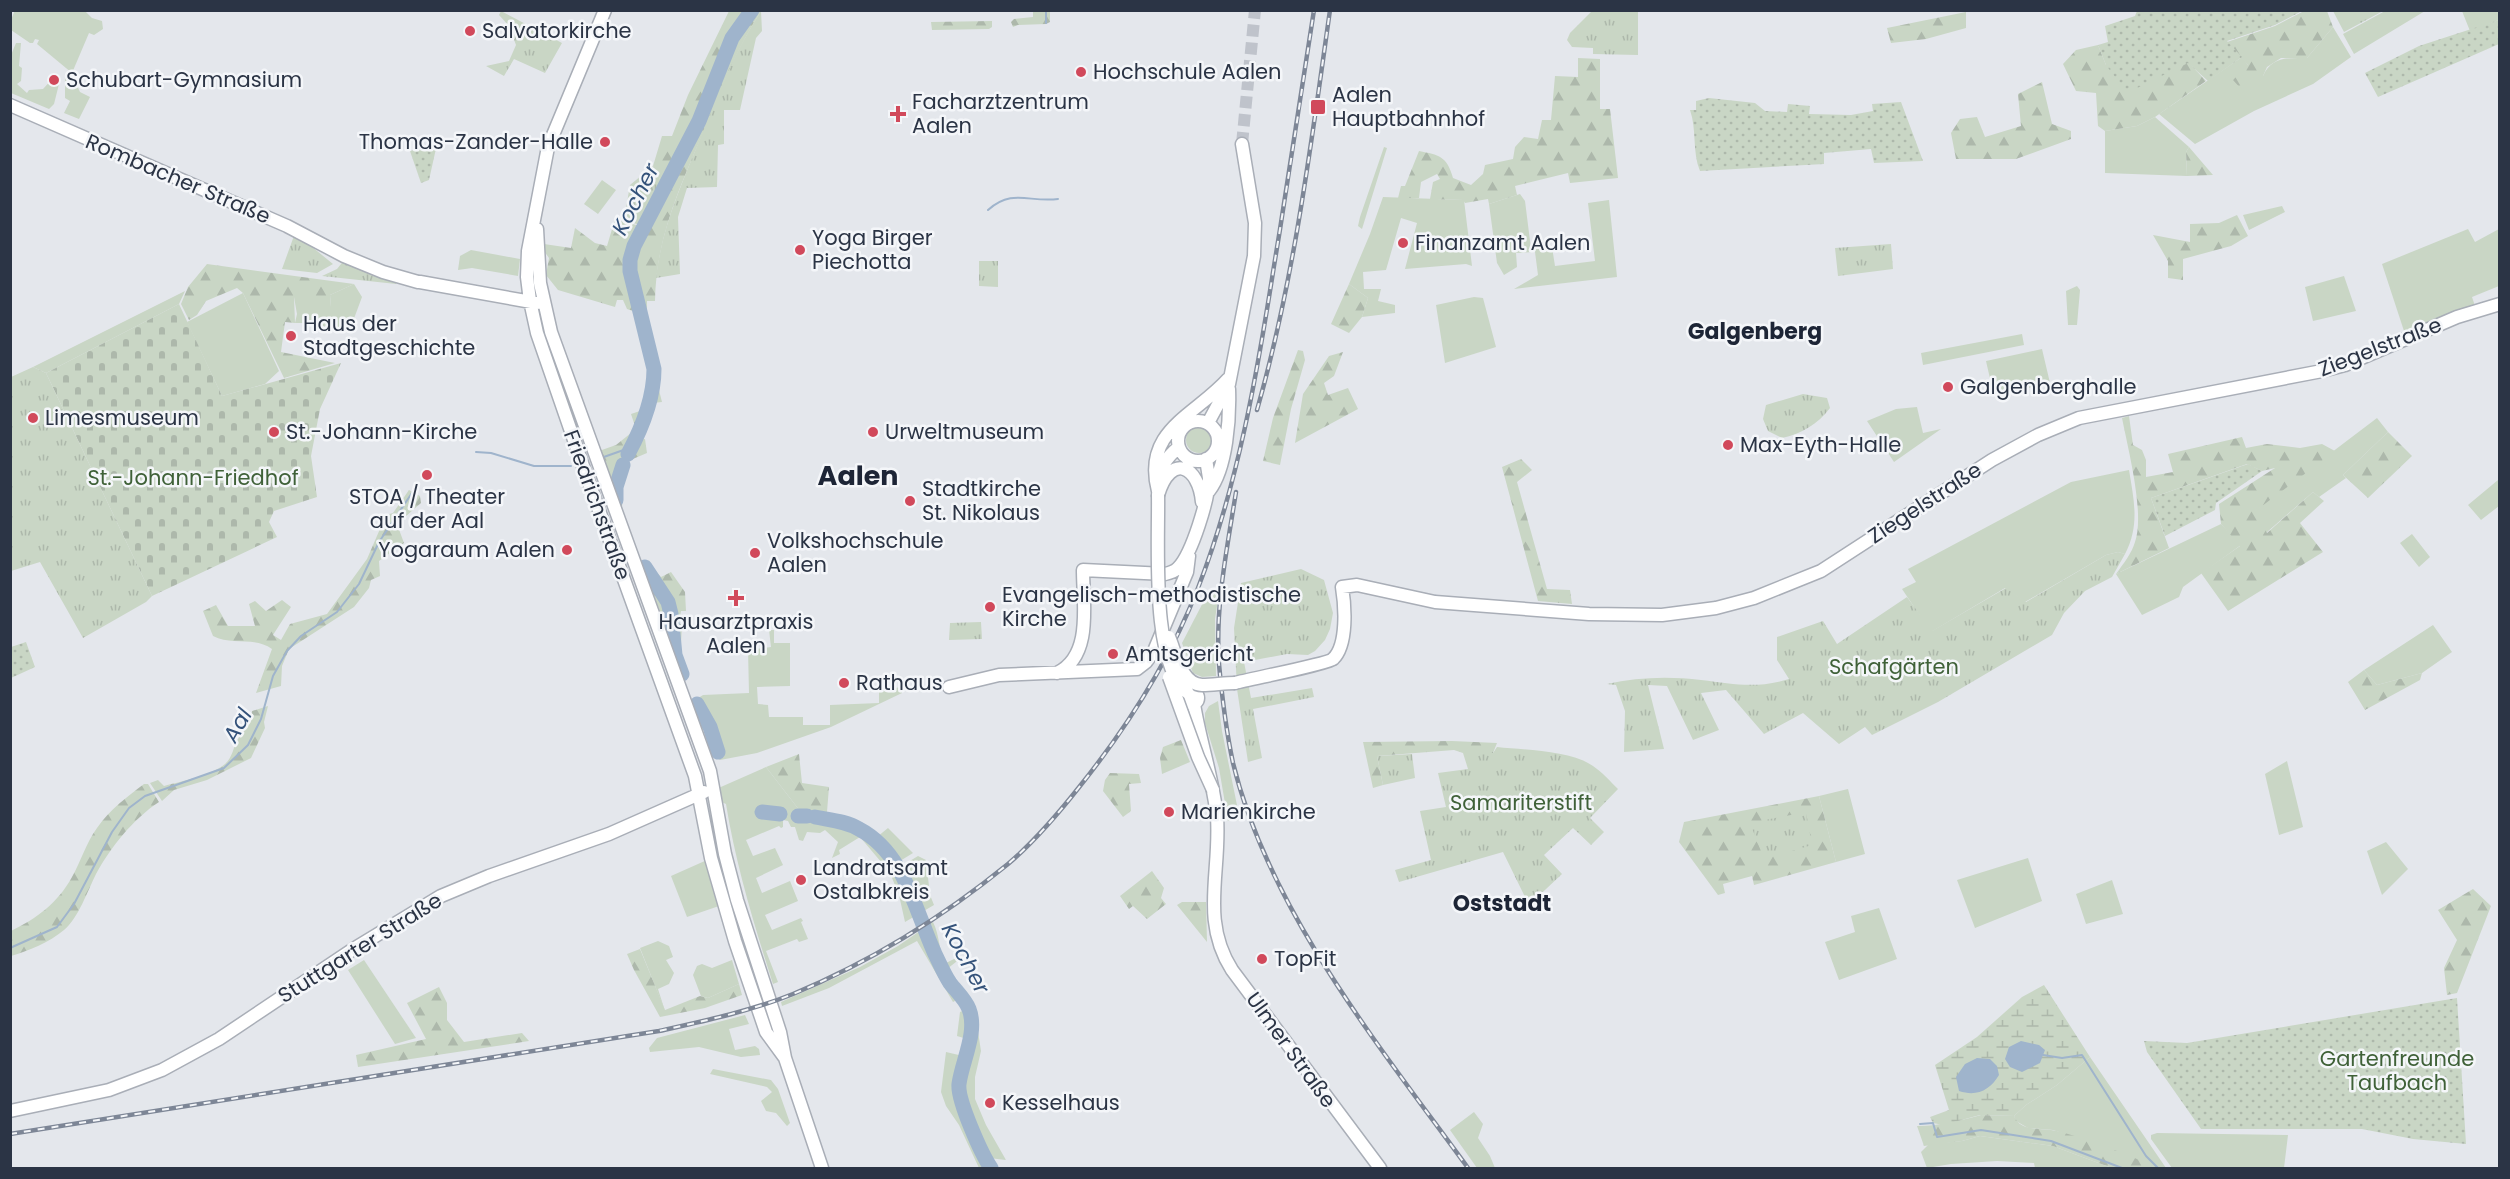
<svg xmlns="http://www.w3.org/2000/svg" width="2510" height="1179" viewBox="0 0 2510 1179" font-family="Poppins,sans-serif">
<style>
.grass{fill:#c9d6c5}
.forest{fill:url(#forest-firs)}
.wetland{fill:url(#wetland-marsh)}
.cemetery{fill:url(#cemetery-stones)}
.park{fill:url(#park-tufts)}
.garden{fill:url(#garden-dots)}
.water{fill:#9fb4cc}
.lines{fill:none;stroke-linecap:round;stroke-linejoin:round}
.stream{stroke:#9fb4cc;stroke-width:2}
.river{stroke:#9fb4cc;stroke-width:15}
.secondary-tunnel{stroke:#bfc3cb;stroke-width:12;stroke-dasharray:12 6;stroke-linecap:butt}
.secondary-casing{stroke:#a9aeb7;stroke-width:15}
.secondary{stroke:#fff;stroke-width:12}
.rail-casing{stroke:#7d8696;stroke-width:4.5}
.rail{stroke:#f4f6f9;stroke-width:2;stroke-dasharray:7;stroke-linecap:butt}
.secondary-bridge-casing{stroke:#a9aeb7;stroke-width:15;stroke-linecap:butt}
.secondary-bridge{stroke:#fff;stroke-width:12}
.poi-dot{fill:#d1495b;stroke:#f4f6f9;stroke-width:2}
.labels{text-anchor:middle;stroke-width:5;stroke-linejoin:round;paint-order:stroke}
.poi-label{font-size:21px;fill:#2b3445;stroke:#f4f6f9;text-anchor:start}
.street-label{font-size:21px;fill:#2b3445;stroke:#f4f6f9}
.park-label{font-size:21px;fill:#3f6138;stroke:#f4f6f9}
.water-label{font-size:22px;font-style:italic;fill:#34527a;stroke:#f4f6f9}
.neighbourhood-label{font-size:22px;font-weight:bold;fill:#1d2536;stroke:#f4f6f9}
.district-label{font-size:27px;font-weight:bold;fill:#1d2536;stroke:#f4f6f9}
</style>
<defs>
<pattern id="forest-firs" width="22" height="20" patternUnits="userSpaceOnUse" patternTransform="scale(1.5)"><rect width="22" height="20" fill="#c9d6c5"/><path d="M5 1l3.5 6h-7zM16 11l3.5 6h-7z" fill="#adb8ab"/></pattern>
<pattern id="wetland-marsh" width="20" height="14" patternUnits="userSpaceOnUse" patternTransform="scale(1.5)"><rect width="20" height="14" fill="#c9d6c5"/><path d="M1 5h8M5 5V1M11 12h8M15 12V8" fill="none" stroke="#adb8ab"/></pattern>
<pattern id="cemetery-stones" width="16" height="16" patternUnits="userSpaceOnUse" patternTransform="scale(1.5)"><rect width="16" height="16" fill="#c9d6c5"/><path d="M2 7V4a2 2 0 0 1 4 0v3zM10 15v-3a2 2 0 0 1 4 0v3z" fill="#adb8ab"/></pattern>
<pattern id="park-tufts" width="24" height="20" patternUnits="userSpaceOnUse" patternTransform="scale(1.5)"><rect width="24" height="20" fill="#c9d6c5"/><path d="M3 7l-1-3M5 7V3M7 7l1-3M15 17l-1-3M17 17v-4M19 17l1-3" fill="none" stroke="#adb8ab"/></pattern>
<pattern id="garden-dots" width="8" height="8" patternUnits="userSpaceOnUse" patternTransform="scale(1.5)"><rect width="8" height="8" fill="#c9d6c5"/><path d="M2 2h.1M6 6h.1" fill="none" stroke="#adb8ab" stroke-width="1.8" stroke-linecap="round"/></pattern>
</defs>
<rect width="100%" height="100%" fill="#e4e7ec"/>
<path class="grass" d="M15,10L85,11L92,18L102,21L103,29L94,35L89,33L72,73L37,44L39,40L35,39L33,43H30L11,30V20Z
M2385,11H2425L2354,54L2343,34Z
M2462,11H2499V20L2470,31Z
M2333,27L2351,57L2313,84L2254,111L2195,144L2159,114L2242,57L2248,65L2263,76C2272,56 2289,58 2307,58Z
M16,43H21L19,66L22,68L21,81L17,84L27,93L29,90L43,89L56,75L60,80L54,104L49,109L11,93V55Z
M65,77L75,81L80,92L90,97L79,119L64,113L70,101L65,98Z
M2155,117L2189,147L2186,152L2187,176L2105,173V131L2137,126Z
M1384,147L1387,148L1362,229L1358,226L1360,217Z
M602,180L616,190L598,214L584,204Z
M1520,194L1525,201L1531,249L1552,247L1555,266L1595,261L1588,203L1609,200L1617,277L1514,289L1538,275L1535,252L1516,253L1517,267L1504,275L1497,263L1489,204Z
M1383,197L1464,200L1472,266L1466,264L1405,269L1417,223L1401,218L1386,270L1363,272L1364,289H1381L1378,301L1395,305V313L1362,317L1368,298L1349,284L1370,234Z
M2282,206L2285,212L2249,230L2243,215Z
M2468,229L2475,242L2499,229V286L2472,297L2475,306L2404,331L2382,264Z
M471,250L520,259L518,276L472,268L458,270L460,256Z
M2344,276L2356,311L2313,321L2305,287Z
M354,284L362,297L349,332L310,323H295L297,314L294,297H316L331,307L330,295Z
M2077,286L2080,290L2077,325H2068L2066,291Z
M185,291L179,304L46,373L33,367Z
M243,293L279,371L265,384L222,396L187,322Z
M1474,297L1483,298L1496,347L1445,363L1436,305Z
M2022,334L2024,345L1923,365L1921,353Z
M2042,349L2050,383L1994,396L1986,361Z
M1917,407L1923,433L1941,429L1894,462L1867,421L1896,409Z
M2377,418L2388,432L2343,475L2346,478L2319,497L2313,492L2266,533L2253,512Z
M1186 440a13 13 0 1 1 26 0a13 13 0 1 1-26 0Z
M2129,470C2134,501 2140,525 2125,554L2118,552L2106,555L2025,602L2005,588L1931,632L1902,589L1916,582L1908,569L2071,482Z
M2498,480L2499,506L2481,520L2468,505Z
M2221,524L2241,545L2183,587L2179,597L2142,615L2116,574Z
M2412,534L2430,557L2419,567L2400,543Z
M1209,591L1219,593L1215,619L1216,676L1202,677L1193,673L1182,643Z
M2433,625L2452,652L2422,673L2377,685L2364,670Z
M769,630H774V643H790V686L757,687L758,704L768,705L769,717H803V725H830V705L879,703V690L902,687V693L831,727L757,753L720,760L714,754L692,702L703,695L749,693L748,650L771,647Z
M1218,701L1222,731L1240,820L1228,821L1219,768L1205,723V713L1209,706Z
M2287,761L2303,827L2279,835L2265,774Z
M766,767L800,811C835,812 848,816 877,837L888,828L913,853L887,869L860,837L839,850L840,854L832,858L838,842L825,830L820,833L807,832L803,841L799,840L795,827H791L788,821L783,820V827L781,828L779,826L746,840L753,856L775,848L783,865L756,878L762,893L790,881L798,901L765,915L772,930L801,918L803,921L801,922L808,939L799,942L797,939L766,951L778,982L773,984C754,924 736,866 726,804L717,800L714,790Z
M1848,789L1865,854L1836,862L1819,796Z
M2386,842L2408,869L2382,895L2367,851Z
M918,856L926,860L930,895L934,905L905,922L899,895L890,873Z
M2028,858L2042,901L1975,928L1957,880Z
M707,860L719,906L687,917L671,876Z
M2112,880L2123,914L2086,924L2076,894Z
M1879,908L1897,959L1839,980L1825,942L1855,932L1851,916Z
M933,922C940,936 938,949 946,963L960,956L961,958L947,969L966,995L953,1002L917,941L829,988L782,1006L781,1002L860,967L898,946Z
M658,941L669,946L673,957L666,960L674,973L669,984L658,989L665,1011L640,948Z
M364,960L416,1038L395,1044L348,970Z
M732,960L739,984L708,998L701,996L693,975L697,966L702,964L712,968Z
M974,1006L981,1051L975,1077V1099L986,1125L1006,1160L989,1158L988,1168H979L959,1125L946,1106L941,1092L946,1052L963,1056L967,1039L957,1036L960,1012Z
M745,1015L749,1024L729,1029L735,1050L755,1046L759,1049L760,1055L741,1057L699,1047L650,1052L649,1048L657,1038Z
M2090,1057L2166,1168H2156L2092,1143L2053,1130L2028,1128L2016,1121L2014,1116L2026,1105L2057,1085Z
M713,1069L771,1080L778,1089L790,1123L787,1126L776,1113L766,1111L761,1101L772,1092L767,1087L710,1074Z
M1474,1112L1483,1124L1478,1138L1490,1156L1495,1168H1505H1477L1450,1130Z
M2157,1133L2288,1135L2284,1168H2172L2151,1139V1135Z
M1980,1136L2053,1146L2112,1168H2035L2034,1163L1997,1161L1951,1164L1927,1168L1921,1152L1929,1144L1962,1141Z"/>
<path class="forest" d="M729,11H761C738,47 722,86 706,126C681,185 656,236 655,301H647V310L639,313L627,309L623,300H617L615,307L558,290L546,275L549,258L544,251V244L571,248L575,228L595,243L607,246L615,219L643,227L664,187L653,166L662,136H672L688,95Z
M1033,11H1050V22L1046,24L1018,25L1013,27L1011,22L1014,19L1033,17Z
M2304,11H2327L2333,27L2307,58H2281L2267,67L2263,76L2244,92L2233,80L2248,65L2227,42L2275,26Z
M1966,12V28L1926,39L1891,43L1887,28Z
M992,21V27L989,29L932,30L931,22Z
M2098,45L2106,65L2189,63L2206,81L2155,117L2137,126L2105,131L2098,126L2096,93L2076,91L2063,64L2076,50Z
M1578,58L1600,59V109H1610L1618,178L1570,183L1568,173L1515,186L1517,195L1489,204L1488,199L1465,203L1463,200L1430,199L1433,182L1440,179L1437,174L1421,182L1419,198H1398L1401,186H1405L1419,151C1439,155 1447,156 1453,178L1471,185L1483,174L1485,165L1513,159L1515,147L1524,137L1538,139L1542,120H1551L1555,76L1578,77Z
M2042,82L2052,124L2071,131V139L2016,159H1956L1951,133L1960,119L1977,117L1985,137L2021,126L2018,94Z
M2189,147L2213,175L2187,176L2186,152Z
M2237,215L2248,236L2231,246L2183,259V280L2168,278V261L2153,235L2190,242V224L2219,223Z
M207,264L354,284L330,295L331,307L317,308L315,297H294L295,323L285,322L281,352L335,363L284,378L243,293L237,288L206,301L197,315L189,320L181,304L188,287Z
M1349,284L1368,298L1362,317L1349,333L1331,324Z
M653,343L655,354L658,356L659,390L662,402L653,403L639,440L645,439L647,453L621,464L619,470H628L623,483L622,508H619L599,451L616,445L636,429L631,414L643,410C650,383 650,372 645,345Z
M1298,350L1303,351L1305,360L1291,409L1280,465L1263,461L1273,418Z
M1343,352L1334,376L1324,383L1328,395L1348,388L1358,409L1295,443L1303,394L1329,356Z
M2129,416L2133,445L2142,450L2146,460V477L2173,472L2168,454L2242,437L2246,448L2267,444L2300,448L2322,444L2335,451L2254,512L2267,533L2313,492L2324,501L2300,523L2323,552L2228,611L2201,573L2240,546L2221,524L2219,504L2275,468L2262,471L2247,464L2151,498L2169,548L2116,574C2123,564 2132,553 2135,542C2145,513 2128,449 2122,418Z
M2388,432L2412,456L2368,498L2343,475Z
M1521,459L1532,470L1517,482L1547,589L1570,590L1572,604L1538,601L1502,467Z
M409,490L420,496L421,503L397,524L404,543L379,561L380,576L371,580L369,588L354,607L289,649L282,666L281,686L256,693L272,649C254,636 232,646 213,636L203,611L216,605L228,626H255L249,604L255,601L266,611L282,600L291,607L273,635L281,640L290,624L327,614L367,559L386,515L393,513Z
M650,565L661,577L671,572L685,592L686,611H681L679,623L682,625L681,643L673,651C669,620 649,597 645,567Z
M2364,670L2377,685L2422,673L2420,680L2365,710L2348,682Z
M268,706L264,722L265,728L251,758L207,780L174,790L162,801L150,783L158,780L164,786C182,781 210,776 225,764C233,757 233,747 238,739C244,728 251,724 252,711Z
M1181,740L1190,762L1162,774L1160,758L1163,747Z
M1452,741L1497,743L1493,753H1463L1454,750L1377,756L1383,785L1373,788L1363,742Z
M799,754L802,783L829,787L827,812L800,811L766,767Z
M1110,773L1139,774L1141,783L1129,784L1131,811L1123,817L1103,791L1105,780Z
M144,784H148L159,802C133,819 111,847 96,874C88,890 78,919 64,930C50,942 28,951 11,956V931C37,918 57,904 72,877C81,861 86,843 97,828C110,809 127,797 144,784Z
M1819,796L1836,862L1754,885L1752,876L1723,884L1725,893L1718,895L1679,842L1684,822Z
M1152,871L1164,888L1161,898L1166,904L1147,919L1133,906L1129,909L1120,896Z
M2473,889L2491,906L2457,993L2447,995L2444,968L2457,940L2438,910Z
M1182,902H1206L1207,942L1177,905Z
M640,949L665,1010L700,996L708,998L739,984L742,995L705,1008L660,1017L634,970L627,954Z
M439,987L447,1003V1020L464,1042L522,1033L529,1041L358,1067L356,1055L426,1039L407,1003Z
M1981,1115L2014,1116C2020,1131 2038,1128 2051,1130C2073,1133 2136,1157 2156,1168H2112L2053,1146L1980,1136L1962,1141L1924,1146L1917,1126C1938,1126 1959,1121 1981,1115Z"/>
<path class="wetland" d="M2044,985L2090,1057L2057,1085L2026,1105L2014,1116L1980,1115L1943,1125L1933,1123L1930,1117L1949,1110L1935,1065L1977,1037L2022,997Z"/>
<path class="cemetery" d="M179,304L222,396L341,363L320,409L311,456L317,497L274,511L269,522L277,537L152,596L46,373Z"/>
<path class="park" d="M501,11L562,43L545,73L514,59L504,76L486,66L509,61L516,45L509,26L499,15Z
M761,11L762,31L756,38L740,110H724V144L718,145L717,187L687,188L678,217L680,274L656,278C662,226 681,186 700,139C718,94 735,51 761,11Z
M1592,11H1638V55L1593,54V48L1572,47L1567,40L1570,33Z
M2333,11H2383L2344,32Z
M653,166L664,187L643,226L624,220L630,185Z
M295,233L333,264L317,273L282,269Z
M1891,244L1893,269L1838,276L1835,248Z
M345,259L398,279L396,284L322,276L337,269Z
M979,261H998V287L979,286Z
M33,367L46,373L152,596L146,602L83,638L40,562L11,571V377Z
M1803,394L1827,398L1830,408C1818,424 1801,434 1782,438L1768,431L1763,419L1766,405Z
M2118,552L2125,554L2112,577L2085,591L2064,613L2052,635L1938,702L1872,735L1865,727L1839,744L1803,713L1764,734L1726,690L1701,693L1719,730L1693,740L1667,686L1648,685L1664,749L1624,752L1625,711L1616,685L1607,684C1637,677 1670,676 1701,680C1734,684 1756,689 1789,679L1777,660V637L1823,621L1837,644L1907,597L1932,631L2006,588L2026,602L2106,555Z
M1301,569L1324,580L1333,613L1330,629L1325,640L1315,651L1308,655L1287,654L1244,662L1251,698L1312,688L1314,697L1253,709L1262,758L1248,762L1237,689L1234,628L1241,583Z
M981,622L982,639L949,640L950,623Z
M1497,747C1525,750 1570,750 1593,766C1602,772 1610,781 1618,789L1590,818L1604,832L1591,845L1573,828L1544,855L1562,874L1529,905L1503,852L1399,882L1395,870L1431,860L1420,811L1446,807L1438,773L1468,769L1463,753H1493Z
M1412,754L1415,778L1383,785L1377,756Z
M1806,812L1812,845L1764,859L1750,823Z"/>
<path class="garden" d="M2137,11V10L2302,11L2275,25L2227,41L2242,57L2208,81L2188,63L2127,93L2106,65L2098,45L2108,42L2105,26L2135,16Z
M2499,20V44L2378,97L2365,73L2419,46Z
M1709,98L1755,103L1765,111L1787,112L1788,104L1810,106L1809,114L1851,115L1873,111L1872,104L1901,102L1923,161L1874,163L1871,149L1824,153V164L1700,171C1692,152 1697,130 1690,110H1696V101Z
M437,144L429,180L421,183L410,151Z
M2248,464L2262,471L2216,503L2215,510L2165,536L2151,498Z
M26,642L35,667L11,678V647Z
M2457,998L2466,1144L2413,1139L2362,1129H2201L2147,1052L2144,1041L2187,1043Z"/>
<path class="water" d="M2021,1041L2039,1045L2045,1050L2040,1063L2022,1072L2010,1067L2005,1059L2009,1047Z
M1977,1058L1990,1059L1997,1066L1999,1075C1990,1090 1977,1097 1959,1091L1956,1077L1965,1064Z"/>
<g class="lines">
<path class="stream" d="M1046,23V10
M988,210C1013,188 1029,203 1058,199
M476,452L491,453L534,466H571
M601,458L632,447
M10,948L57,927L74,904L112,832L129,808L145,796L224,768L248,745L261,719L273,676L287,651L301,636L337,612L359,584L379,542L416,487
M2043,1055L2062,1058L2082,1055L2146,1156L2158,1168
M1920,1124L1933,1123L1937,1137L1981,1130L2051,1141L2122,1168"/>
<path class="river" d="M628,454C642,428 654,399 654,369L630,271V260L634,246L699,121L732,38L752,10
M616,500V487L623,465
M645,567L668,602L671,614L675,655L682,674
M697,704L710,727L718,752
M762,812L780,814
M798,816H807
M815,817C830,820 846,821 859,829C905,853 915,911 935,954C940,964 944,974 950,983C956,991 965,999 969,1009C978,1032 962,1061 959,1084C957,1100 982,1155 991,1168"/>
<path class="secondary-tunnel" d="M1242,144L1255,10"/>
<defs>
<path id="secondary" d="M605,10L548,147L528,251L527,277L530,301L537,333L583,466L695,776L711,858L735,941L766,1032L785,1058
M10,105L287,226L344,256L383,272L418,282
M537,229L540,283L551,332L710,771L725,854L737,900L780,1032L785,1058L822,1168
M420,282L537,303
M1178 441a20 20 0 1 1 40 0a20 20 0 1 1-40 0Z
M1208,423L1229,384L1254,256L1255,223L1242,144
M1158,482C1159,467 1168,456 1179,447
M1158,491C1142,430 1195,416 1228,379
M1209,491C1227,468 1230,417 1229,389
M1158,495C1171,452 1199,466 1202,502
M1057,673C1093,656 1083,603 1083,570L1165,574C1170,573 1174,572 1178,568C1192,554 1209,498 1209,478C1208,472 1207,465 1206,459
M1235,683C1250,679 1327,664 1333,659C1348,645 1345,605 1342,587L1357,585L1435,602L1589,614L1662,615L1716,608L1754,598L1821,571L1992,460L2038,435L2079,418L2322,371L2345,365L2457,317L2500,304
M949,687L999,675L1137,669L1146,662L1154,651L1187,572L1189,556
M1186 698a6 6 0 1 1 12 0a6 6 0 1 1-12 0Z
M1194,704C1200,742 1213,778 1217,817C1221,872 1200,920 1232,970L1380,1168
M10,1111L109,1090L162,1070L219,1039L352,950L441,896L489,876L609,834L704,792"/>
</defs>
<use href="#secondary" class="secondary-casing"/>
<use href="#secondary" class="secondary"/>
<defs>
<path id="rail" d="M1257,410C1294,280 1311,145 1330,10
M1236,492C1227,549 1215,606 1219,664C1222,697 1226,730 1233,763C1269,911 1380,1047 1468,1168
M10,1134L659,1031C704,1021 751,1011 793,994C870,962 943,917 1008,864C1035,841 1058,814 1080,786C1128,726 1170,660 1198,588C1238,485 1257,374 1274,266C1288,181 1301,96 1314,10"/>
</defs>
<use href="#rail" class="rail-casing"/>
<use href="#rail" class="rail"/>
<defs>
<path id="secondary-bridge" d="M1158,495C1159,541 1150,665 1188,693
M1169,637C1176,653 1181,684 1202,685C1213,685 1224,683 1235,683
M1169,677L1198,757L1213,790"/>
</defs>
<use href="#secondary-bridge" class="secondary-bridge-casing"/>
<use href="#secondary-bridge" class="secondary-bridge"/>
</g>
<g class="poi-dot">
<circle cx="470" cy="31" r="6"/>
<circle cx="1081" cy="72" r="6"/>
<circle cx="54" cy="80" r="6"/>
<rect x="1310" y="99" width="16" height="16" rx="3"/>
<path d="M895 105h6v6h6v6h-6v6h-6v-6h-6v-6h6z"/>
<circle cx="605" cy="142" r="6"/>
<circle cx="1403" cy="243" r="6"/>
<circle cx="800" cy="250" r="6"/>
<circle cx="291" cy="336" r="6"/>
<circle cx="1948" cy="387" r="6"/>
<circle cx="33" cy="418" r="6"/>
<circle cx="274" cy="432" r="6"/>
<circle cx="873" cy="432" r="6"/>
<circle cx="1728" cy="445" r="6"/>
<circle cx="427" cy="475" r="6"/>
<circle cx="910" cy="501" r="6"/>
<circle cx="567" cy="550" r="6"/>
<circle cx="755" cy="553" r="6"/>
<path d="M733 589h6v6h6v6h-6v6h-6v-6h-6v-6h6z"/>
<circle cx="990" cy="607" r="6"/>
<circle cx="1113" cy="654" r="6"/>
<circle cx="844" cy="683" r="6"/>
<circle cx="1169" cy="812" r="6"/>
<circle cx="801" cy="880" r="6"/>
<circle cx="1262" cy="959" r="6"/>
<circle cx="990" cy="1103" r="6"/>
</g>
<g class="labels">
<g class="poi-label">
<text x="482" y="38">Salvatorkirche</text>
<text x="1093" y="79">Hochschule Aalen</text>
<text x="66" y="87">Schubart-Gymnasium</text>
<text x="1332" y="102">Aalen<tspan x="1332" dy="24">Hauptbahnhof</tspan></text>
<text x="912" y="109">Facharztzentrum<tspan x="912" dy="24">Aalen</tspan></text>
<text x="593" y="149" text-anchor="end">Thomas-Zander-Halle</text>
<text x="812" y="245">Yoga Birger<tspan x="812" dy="24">Piechotta</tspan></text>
<text x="1415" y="250">Finanzamt Aalen</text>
<text x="303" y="331">Haus der<tspan x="303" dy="24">Stadtgeschichte</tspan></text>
<text x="1960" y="394">Galgenberghalle</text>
<text x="45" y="425">Limesmuseum</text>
<text x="286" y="439">St.-Johann-Kirche</text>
<text x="885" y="439">Urweltmuseum</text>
<text x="1740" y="452">Max-Eyth-Halle</text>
<text x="922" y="496">Stadtkirche<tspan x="922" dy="24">St. Nikolaus</tspan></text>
<text x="427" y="504" text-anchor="middle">STOA / Theater<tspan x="427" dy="24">auf der Aal</tspan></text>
<text x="767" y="548">Volkshochschule<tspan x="767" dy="24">Aalen</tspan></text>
<text x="555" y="557" text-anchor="end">Yogaraum Aalen</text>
<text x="1002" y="602">Evangelisch-methodistische<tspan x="1002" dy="24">Kirche</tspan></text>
<text x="736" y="629" text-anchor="middle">Hausarztpraxis<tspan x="736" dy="24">Aalen</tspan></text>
<text x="1125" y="661">Amtsgericht</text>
<text x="856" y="690">Rathaus</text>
<text x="1181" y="819">Marienkirche</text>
<text x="813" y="875">Landratsamt<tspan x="813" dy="24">Ostalbkreis</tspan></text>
<text x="1274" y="966">TopFit</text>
<text x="1002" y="1110">Kesselhaus</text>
</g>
<g class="street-label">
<text transform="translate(178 179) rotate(23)" y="7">Rombacher Straße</text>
<text transform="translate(2380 347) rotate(-21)" y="7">Ziegelstraße</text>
<text transform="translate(1925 503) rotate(-33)" y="7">Ziegelstraße</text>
<text transform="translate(597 505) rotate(70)" y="7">Friedrichstraße</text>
<text transform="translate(360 948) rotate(-32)" y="7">Stuttgarter Straße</text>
<text transform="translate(1291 1050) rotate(54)" y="7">Ulmer Straße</text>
</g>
<g class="park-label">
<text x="193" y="485">St.-Johann-Friedhof</text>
<text x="1894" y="674">Schafgärten</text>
<text x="1521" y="810">Samariterstift</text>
<text x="2397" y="1066">Gartenfreunde<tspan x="2397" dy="24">Taufbach</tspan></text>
</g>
<g class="water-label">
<text transform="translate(635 199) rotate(-63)" y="8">Kocher</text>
<text transform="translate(237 725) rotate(-60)" y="8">Aal</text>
<text transform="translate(966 958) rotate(62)" y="8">Kocher</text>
</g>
<g class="neighbourhood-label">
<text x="1755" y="339">Galgenberg</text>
<text x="1502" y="911">Oststadt</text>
</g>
<g class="district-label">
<text x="858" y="485">Aalen</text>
</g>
</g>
<rect width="2510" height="1179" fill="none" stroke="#2b3445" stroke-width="24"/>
</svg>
